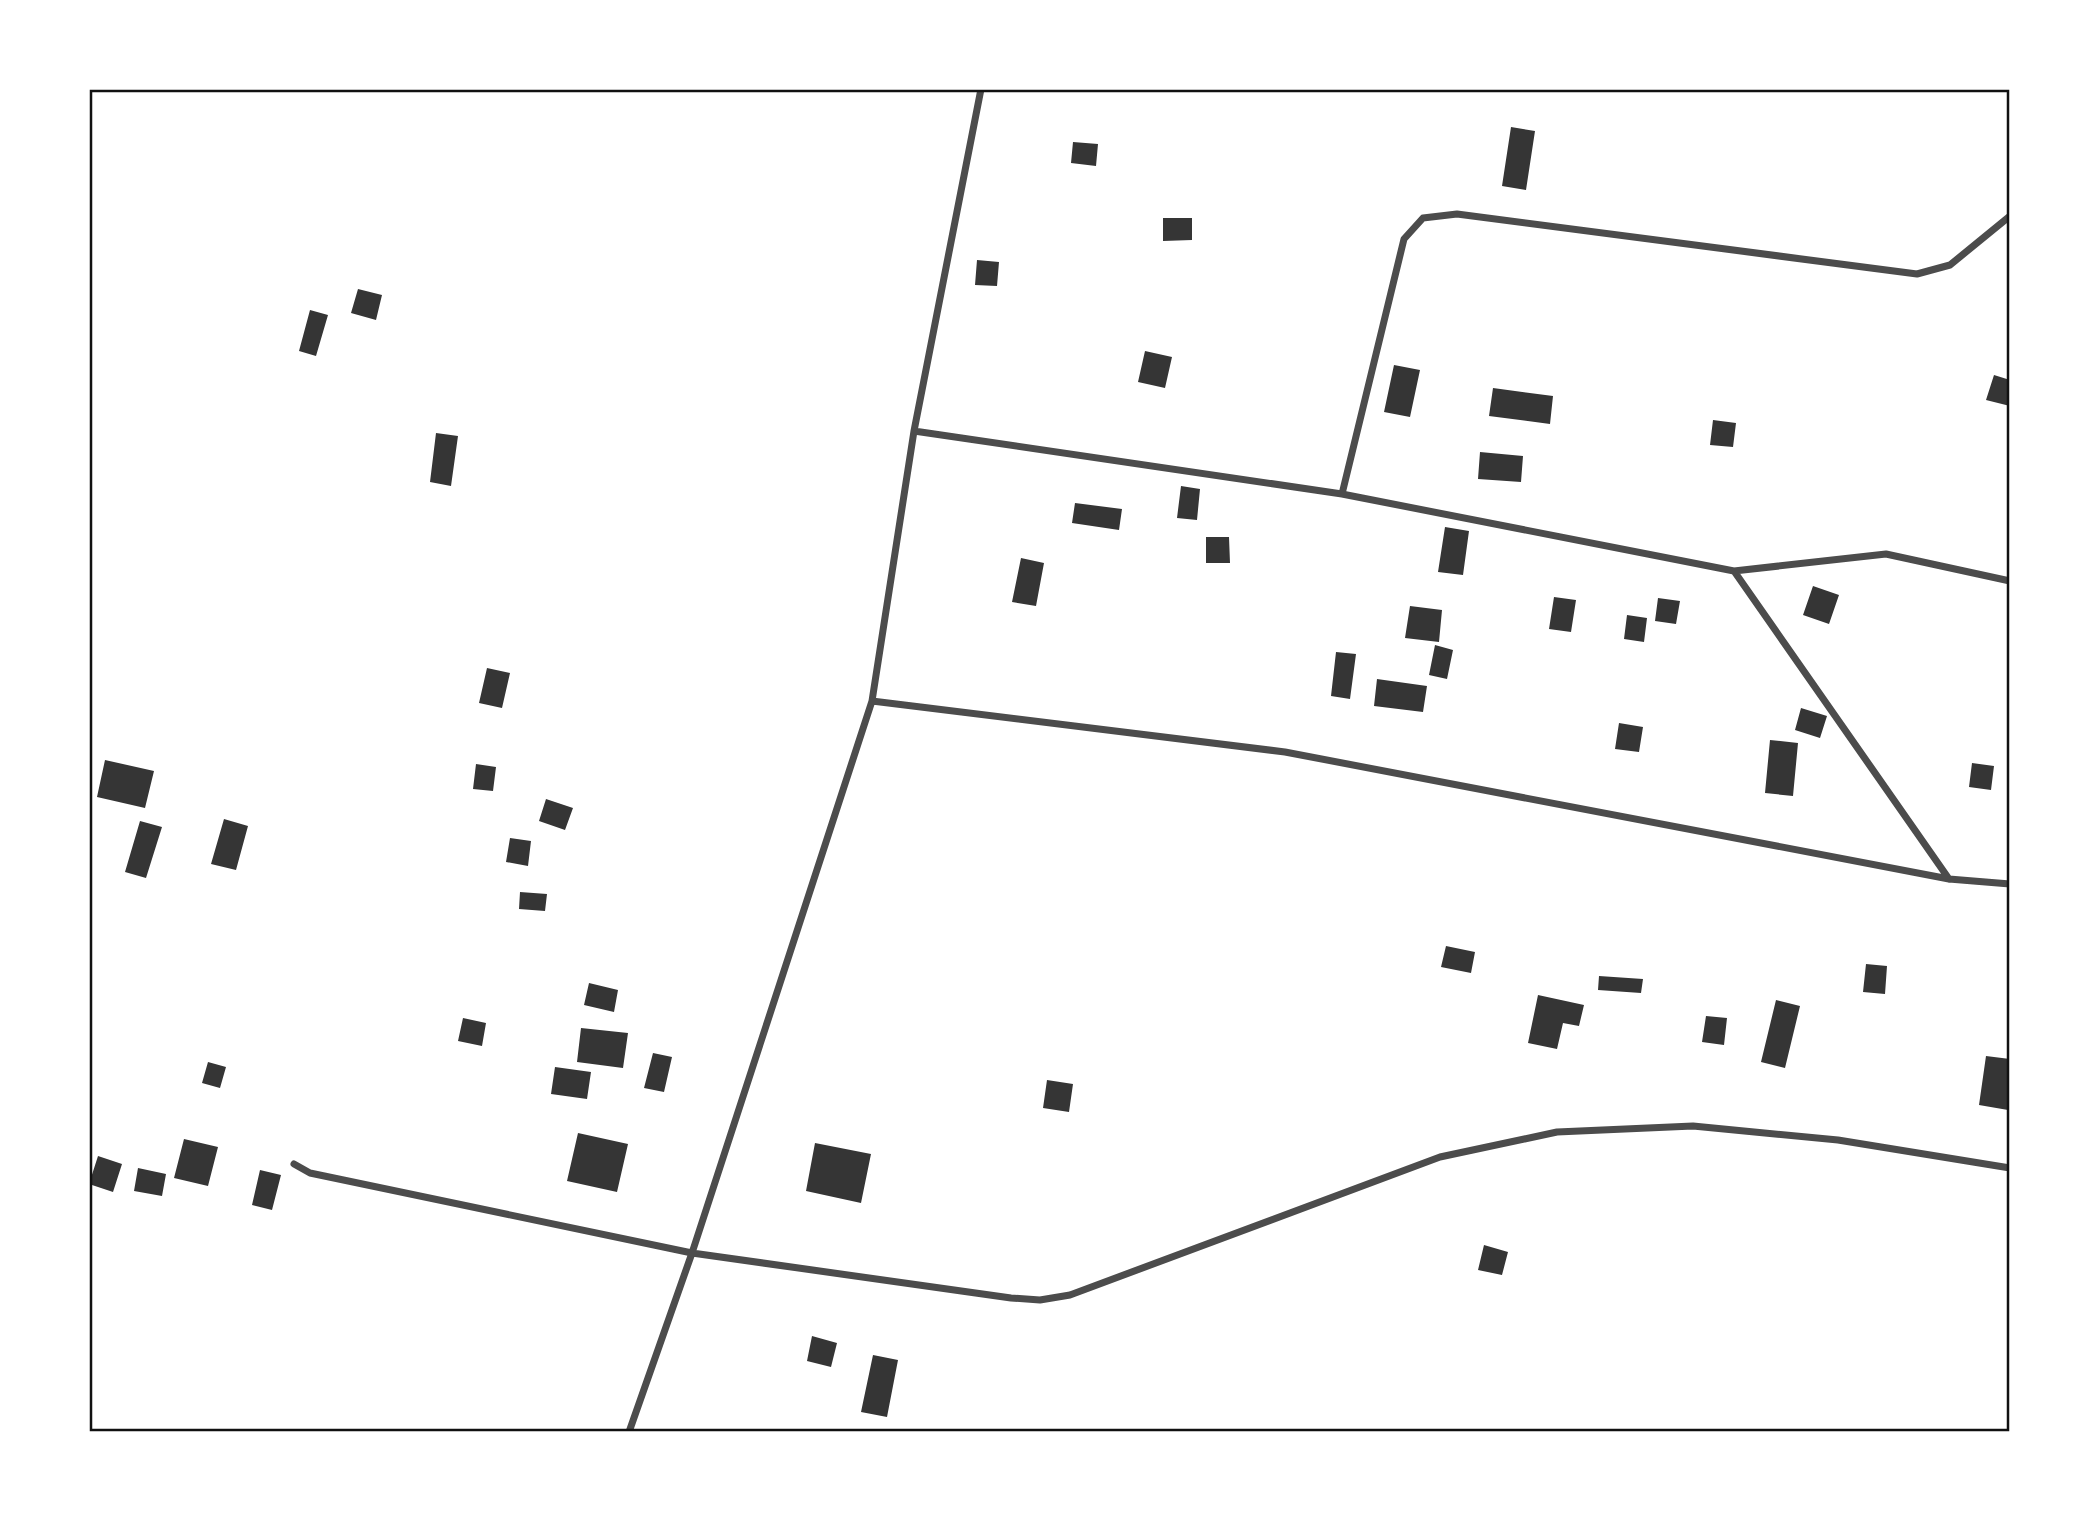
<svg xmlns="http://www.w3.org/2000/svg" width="2099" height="1521" viewBox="0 0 2099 1521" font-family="'Fira Sans Condensed',sans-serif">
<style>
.building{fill:#353535}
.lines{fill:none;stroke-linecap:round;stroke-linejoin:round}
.minor{stroke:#4c4c4c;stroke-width:7}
.neatline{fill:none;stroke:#111;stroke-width:2.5}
</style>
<rect width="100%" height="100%" fill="#fff"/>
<path class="building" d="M1511,127L1535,131L1526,190L1502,186Z
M1073,142L1098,144L1096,166L1071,163Z
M1163,218H1192V240L1163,241Z
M977,260L999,262L997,286L975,285Z
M358,289L382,295L376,320L351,313Z
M310,310L328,315L316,356L299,351Z
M1145,351L1172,357L1165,388L1138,382Z
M1394,365L1420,370L1410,417L1384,412Z
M1994,375L2010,380V406L1986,400Z
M1493,388L1553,396L1550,424L1489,416Z
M1713,420L1736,423L1733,447L1710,445Z
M436,433L458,436L451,486L430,482Z
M1480,452L1523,456L1521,482L1478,479Z
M1181,486L1200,489L1197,520L1177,518Z
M1075,503L1122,509L1119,530L1072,523Z
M1445,527L1469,531L1463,575L1438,572Z
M1206,537H1229L1230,563H1206Z
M1021,558L1044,563L1036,606L1012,602Z
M1813,586L1839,595L1829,624L1803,615Z
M1554,597L1576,600L1571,632L1549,629Z
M1658,598L1680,601L1676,624L1655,621Z
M1410,606L1442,610L1439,642L1405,638Z
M1627,615L1647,618L1644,642L1624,639Z
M1435,645L1453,650L1447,679L1429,675Z
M1336,652L1356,654L1350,699L1331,696Z
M487,668L510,673L502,708L479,703Z
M1377,679L1427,686L1423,712L1374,706Z
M1801,708L1827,716L1820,738L1795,730Z
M1619,723L1643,727L1639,752L1615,749Z
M1770,740L1798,743L1793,796L1765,793Z
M105,760L154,771L145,808L97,797Z
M1972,763L1994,766L1991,790L1969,787Z
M476,764L496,767L493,791L473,789Z
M546,799L573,808L565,830L539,821Z
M224,819L248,826L236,870L211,864Z
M140,821L162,827L146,878L125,872Z
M510,838L531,841L528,866L506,862Z
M520,892L547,894L545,911L519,909Z
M1446,946L1475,952L1471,973L1441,967Z
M1866,964L1887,966L1885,994L1863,992Z
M1599,976L1643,979L1641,993L1598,990Z
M589,983L618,990L614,1012L584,1005Z
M1538,995L1584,1005L1579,1026L1563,1023L1557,1049L1528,1043Z
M1776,1000L1800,1006L1785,1068L1761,1062Z
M1706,1016L1727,1018L1724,1045L1702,1042Z
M463,1018L486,1023L482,1046L458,1041Z
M581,1028L628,1033L623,1068L577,1062Z
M653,1053L672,1057L664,1092L644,1088Z
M1986,1056L2010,1059L2008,1110L1979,1105Z
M208,1062L226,1067L220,1088L202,1083Z
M555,1067L591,1072L587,1099L551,1094Z
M1047,1080L1073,1084L1069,1112L1043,1108Z
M578,1133L628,1144L617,1192L567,1181Z
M184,1139L218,1147L208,1186L174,1178Z
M815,1143L871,1154L861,1203L806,1191Z
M98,1156L122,1164L113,1192L89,1184Z
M138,1168L166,1174L162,1196L134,1191Z
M260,1170L281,1175L272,1210L252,1205Z
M1484,1245L1508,1252L1502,1275L1478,1270Z
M812,1336L837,1343L831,1367L807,1361Z
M873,1355L898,1360L887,1417L861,1412Z"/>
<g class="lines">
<path class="minor" d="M914,431L1342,494L1734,571L1949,879
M1342,494L1404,239L1423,218L1457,214L1917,274L1950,265L2010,216
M1734,571L1886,554L2010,581
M872,701L1285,752L1949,879L2010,884
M294,1164L310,1173L692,1253L1011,1298L1040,1300L1070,1295L1440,1157L1557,1132L1693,1126L1838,1140L2010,1168
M629,1432L692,1253L872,701L914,431L981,89"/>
</g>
<rect width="2099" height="1521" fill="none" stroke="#ffffff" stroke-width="182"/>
<rect x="91" y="91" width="1917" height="1339" class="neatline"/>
</svg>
